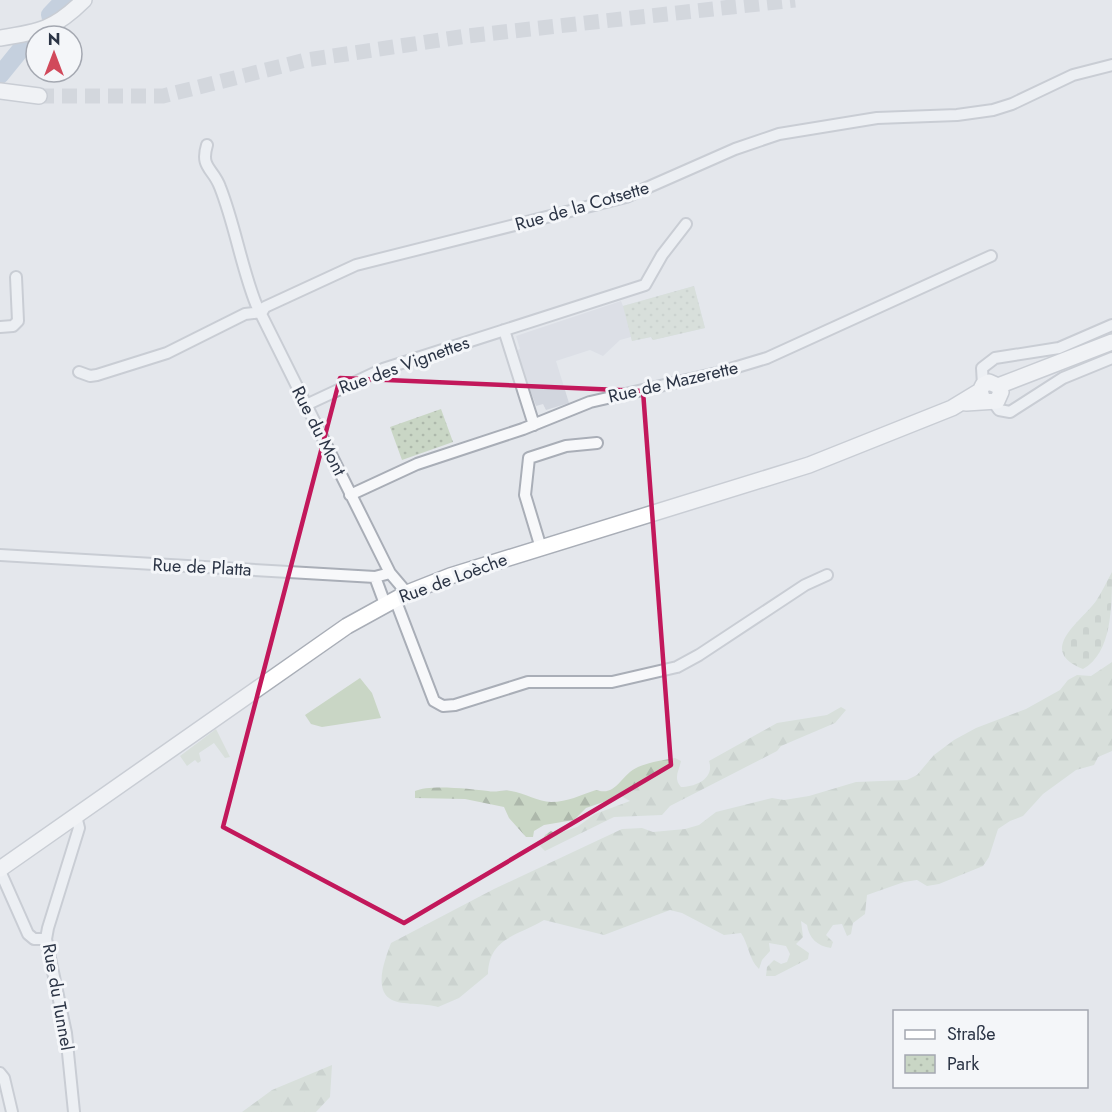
<svg xmlns="http://www.w3.org/2000/svg" width="1112" height="1112" viewBox="0 0 1112 1112" font-family="Jost,sans-serif">
<style>
.built{fill:#d2d6de}
.green{fill:#c9d6c5}
.forest{fill:url(#forest-firs)}
.cemetery{fill:url(#cemetery-stones)}
.park{fill:url(#park-dots)}
.lines{fill:none;stroke-linecap:round;stroke-linejoin:round}
.river{stroke:#9fb4cc;stroke-width:18}
.secondary-tunnel{stroke:#bfc3cb;stroke-width:15;stroke-dasharray:15 8;stroke-linecap:butt}
.street-casing{stroke:#a9aeb7;stroke-width:14}
.secondary-casing{stroke:#a9aeb7;stroke-width:18}
.street{stroke:#f7f8fa;stroke-width:10}
.secondary{stroke:#fff;stroke-width:15}
.marked{fill:none;stroke:#c2185b;stroke-width:4.5;stroke-linejoin:round}
.labels{text-anchor:middle;stroke-width:6;stroke-linejoin:round;paint-order:stroke}
.street-label{font-size:18px;fill:#2b3445;stroke:#f4f6f9}
</style>
<defs>
<pattern id="forest-firs" width="22" height="20" patternUnits="userSpaceOnUse" patternTransform="scale(1.5)"><rect width="22" height="20" fill="#c9d6c5"/><path d="M5 1l3.5 6h-7zM16 11l3.5 6h-7z" fill="#adb8ab"/></pattern>
<pattern id="cemetery-stones" width="16" height="16" patternUnits="userSpaceOnUse" patternTransform="scale(1.5)"><rect width="16" height="16" fill="#c9d6c5"/><path d="M2 7V4a2 2 0 0 1 4 0v3zM10 15v-3a2 2 0 0 1 4 0v3z" fill="#adb8ab"/></pattern>
<pattern id="park-dots" width="8" height="8" patternUnits="userSpaceOnUse" patternTransform="scale(1.5)"><rect width="8" height="8" fill="#c9d6c5"/><path d="M2 2h.1M6 6h.1" fill="none" stroke="#adb8ab" stroke-width="1.8" stroke-linecap="round"/></pattern>
</defs>
<rect width="100%" height="100%" fill="#e4e7ec"/>
<path class="built" d="M694,286L705,328L653,340L651,337L632,341L631,337L620,340L603,356L590,350L556,361L569,403L546,410L543,404L536,406L516,351L520,349L516,336L621,301L623,306Z"/>
<path class="green" d="M360,678L372,693L381,718L322,727L311,724L305,715Z
M216,729L230,757L225,758L214,743L199,753L201,761L198,763L195,760L187,766L180,756Z"/>
<path class="forest" d="M1112,662V751L1098,757L1094,765L1076,770L1043,794L1023,816L1010,821L998,829L989,857L983,866L939,884L927,886L917,880L904,882L867,895L865,914L853,923L851,934L847,936L842,924L833,925L826,935L833,942L831,948C817,946 809,938 807,925L801,921L803,937L796,944L809,953L808,959L775,976H766L767,967L774,960L781,964L787,962L790,954L786,946L769,943L770,951L762,960L759,969C749,960 749,945 741,933L724,935L682,913L670,910L604,935L544,920C517,936 489,938 488,974L459,998L438,1007C425,1003 401,1005 392,1000C372,990 386,957 391,943L494,889L622,829L642,828L653,832L685,829L699,825L716,812L772,798L784,800L809,796L856,782L907,780L917,775L934,755L954,740L976,728L1026,709L1060,690L1068,680L1077,675L1091,676Z
M841,707L846,710L835,723L781,746L777,751L670,806L662,815L614,817L545,851L540,846L545,835L551,831L556,834L577,827L595,814L630,801L621,796L586,808L574,820L544,825L534,831L533,837H526L509,818L504,807L465,799L415,798V791C429,784 472,789 488,791C496,793 503,789 511,791C524,793 539,802 551,802C568,802 580,795 596,790C617,797 620,775 638,767C650,762 663,760 675,758L681,761C679,771 673,778 681,787C695,787 715,779 709,761L777,723L827,715Z
M332,1065L330,1097L316,1112H242L272,1090Z"/>
<path class="cemetery" d="M1112,572C1112,607 1112,653 1083,669C1036,650 1081,622 1096,601C1102,592 1107,581 1112,572Z"/>
<path class="park" d="M694,286L705,328L653,340L651,337L632,341L623,306Z
M441,409L453,442L402,460L390,427Z"/>
<g class="lines">
<path class="river" d="M50,15L64,0
M0,75L26,43"/>
<path class="secondary-tunnel" d="M39,96H163L306,60L467,36L795,0"/>
<defs>
<path id="street" d="M207,145C200,168 213,168 220,187C235,225 241,266 256,304L390,573L407,593
M0,327L13,326L18,321L16,277
M504,330L534,425
M79,372L90,376L97,375L167,353L245,314L262,312L265,307L356,265L626,197L735,149L779,134L877,118L957,115L993,110L1012,104L1073,75L1112,65
M983,385L982,368L995,358L1059,348L1112,325
M994,403L999,410L1010,412L1063,378L1112,358
M306,405L383,369L645,285L662,255L686,224
M350,495L417,464L523,429L590,402L717,373L767,358L991,256
M541,548L525,495L529,458L566,446L597,443
M0,555L375,577L390,573
M375,577L385,604
M395,599L434,701L443,706L455,705L528,682H612L677,667L699,655L805,585L827,575
M0,871L28,934L34,939H46
M0,1073L4,1078L12,1112
M74,1112L66,1033L46,939L48,928L79,828L76,816"/>
<path id="secondary" d="M0,38C40,32 55,29 84,0
M0,91L39,96
M998,386L1112,342
M966,403L997,401L1001,392L998,386L989,382L983,385L980,391L983,400
M0,869L347,626L407,593L450,576L809,465L952,408L980,391"/>
</defs>
<use href="#street" class="street-casing"/>
<use href="#secondary" class="secondary-casing"/>
<use href="#street" class="street"/>
<use href="#secondary" class="secondary"/>
</g>
<path d="M0 0H1112V1112H0ZM340,378L643,391L671,765L404,923L223,827Z" fill="#e4e7ec" fill-opacity=".55" fill-rule="evenodd"/>
<path class="marked" d="M340,378L643,391L671,765L404,923L223,827Z"/>
<g class="labels">
<g class="street-label">
<text transform="translate(582 206) rotate(-16)" y="6">Rue de la Cotsette</text>
<text transform="translate(404 365) rotate(-20)" y="6">Rue des Vignettes</text>
<text transform="translate(673 382) rotate(-13)" y="6">Rue de Mazerette</text>
<text transform="translate(319 431) rotate(63)" y="6">Rue du Mont</text>
<text transform="translate(202 567) rotate(3)" y="6">Rue de Platta</text>
<text transform="translate(453 578) rotate(-20)" y="6">Rue de Loèche</text>
<text transform="translate(58 997) rotate(80)" y="6">Rue du Tunnel</text>
</g>
</g>
<rect x="893" y="1010" width="195" height="78" fill="#f4f6f9" stroke="#a4a8b1" stroke-width="1.5"/>
<rect x="905" y="1030" width="30" height="9" fill="#ffffff" stroke="#a4a8b1" stroke-width="1.5"/>
<text x="947" y="1040" font-size="18" fill="#2b3445">Straße</text>
<rect x="905" y="1055" width="30" height="18" fill="url(#park-dots)" stroke="#a4a8b1" stroke-width="1.5"/>
<text x="947" y="1070" font-size="18" fill="#2b3445">Park</text>
<g transform="translate(54 54)"><circle r="28" fill="#f4f6f9" stroke="#a4a8b1" stroke-width="1.5"/>
<path d="M0-4.5L10 22L0 15L-10 22Z" fill="#d1495b"/>
<text y="-9" font-size="16" font-weight="bold" text-anchor="middle" fill="#2b3445">N</text>
</g>
</svg>
